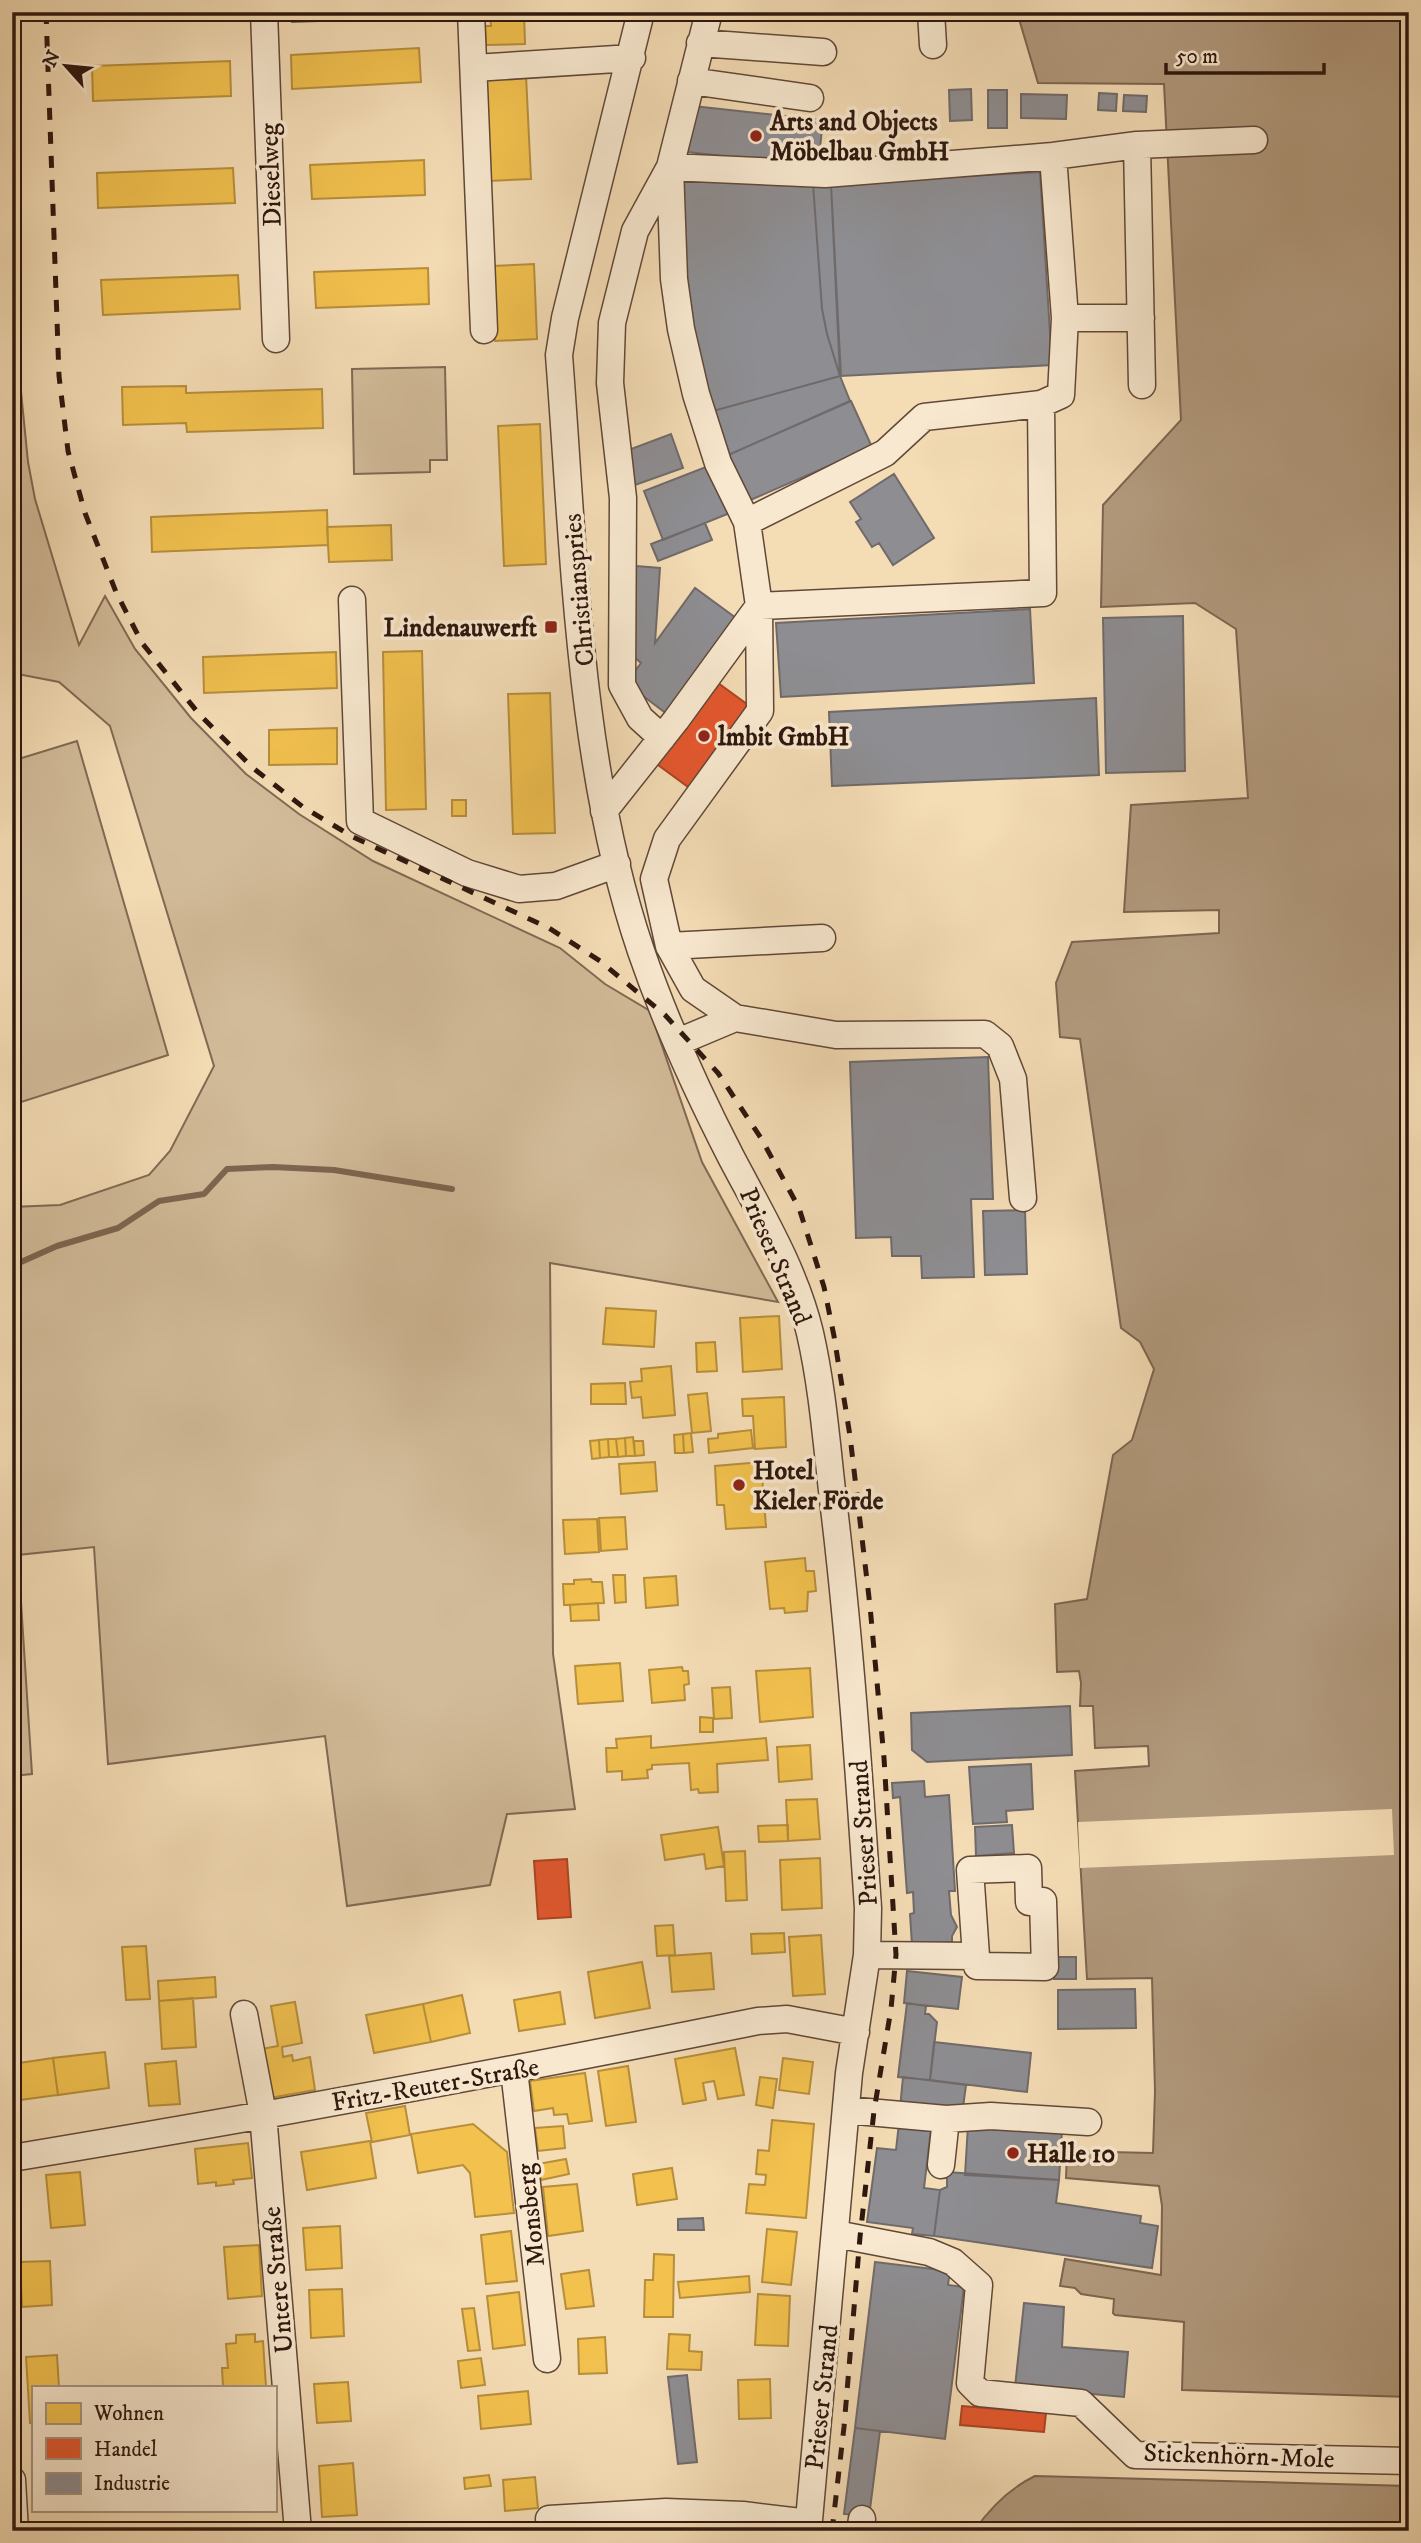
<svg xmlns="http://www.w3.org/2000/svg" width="1421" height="2543" viewBox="0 0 1421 2543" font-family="'IM FELL DW Pica',serif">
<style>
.green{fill:#d2bb99;stroke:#806954;stroke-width:2}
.water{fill:#b1997c;stroke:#7d6550;stroke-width:2}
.pier{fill:#f4dcb5}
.homes{fill:#f2c14e;stroke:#b78e3b;stroke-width:2}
.shops{fill:#e4572e;stroke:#ad4424;stroke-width:2}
.industry{fill:#8d8d92;stroke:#706a6a;stroke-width:2}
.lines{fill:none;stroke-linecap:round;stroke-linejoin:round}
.stream{stroke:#7d6550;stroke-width:6}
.minor-casing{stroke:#604838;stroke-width:29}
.minor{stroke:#f8e8cf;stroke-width:26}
.rail{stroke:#2e170e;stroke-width:5;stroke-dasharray:12 12;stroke-linecap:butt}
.poi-dot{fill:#8f2418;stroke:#f8e8cf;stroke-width:2.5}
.labels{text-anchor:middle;stroke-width:7;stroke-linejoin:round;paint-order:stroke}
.poi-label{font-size:26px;font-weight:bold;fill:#2e170e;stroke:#f8e8cf;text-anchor:start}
.street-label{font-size:26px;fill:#2e170e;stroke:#f8e8cf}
</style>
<rect width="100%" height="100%" fill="#f4dcb5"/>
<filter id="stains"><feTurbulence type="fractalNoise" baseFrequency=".00286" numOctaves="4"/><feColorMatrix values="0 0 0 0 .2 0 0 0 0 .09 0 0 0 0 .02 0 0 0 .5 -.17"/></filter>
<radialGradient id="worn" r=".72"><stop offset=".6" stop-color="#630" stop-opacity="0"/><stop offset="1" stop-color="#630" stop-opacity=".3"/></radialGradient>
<path class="green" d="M12,327L16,341L28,462L35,499L79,645L105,596L135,649L191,718L246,774L299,814L373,861L560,948L605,984L650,1011L702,1162L778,1302L550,1263L553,1654L575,1809L507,1814L490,1885L347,1906L325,1736L108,1764L94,1547L18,1555L32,1774L12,1776V1207L60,1205L149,1175L170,1151L214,1066L110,726L59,682L12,673Z
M445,367L447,460H430V472L354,474L352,369Z
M77,741L168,1055L12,1105V761Z"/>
<path class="water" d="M1017,12H1409V2397L1182,2390L1184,2322L1115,2315L1113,2313L1114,2299L1081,2294L1075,2288L1060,2286L1065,2259L1161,2275L1162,2206L1159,2186L1066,2178L1067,2151L1153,2153L1155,2091L1152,1978L1087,1979L1075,1771L1149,1766L1148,1746L1095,1748L1093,1706H1080L1081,1683L1079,1671L1057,1672L1055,1604L1087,1599L1113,1455L1132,1440L1154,1369L1140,1342L1121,1328L1080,1039L1060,1037L1056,983L1072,942L1219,933V910L1124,912L1131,805L1248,798L1236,629L1195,603L1101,607L1103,505L1181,420L1164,84L1038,83Z
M1035,2476L1409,2486V2531H974C990,2508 1010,2488 1035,2476Z"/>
<path class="pier" d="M1392,1809L1394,1855L1080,1868L1078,1822Z"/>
<path class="homes" d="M490,12H524L525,44L486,45L485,26H491Z
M419,48L421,82L292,89L291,55Z
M230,61L231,96L93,101L92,66Z
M526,75L531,179L489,181L484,77Z
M424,160L425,195L312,199L310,165Z
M233,168L235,203L98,208L97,173Z
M534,264L537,339L495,341L492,266Z
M428,268L429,304L316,308L314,272Z
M238,275L240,309L103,315L101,280Z
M186,386V393L322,389L323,428L187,432L186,423L123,425L122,387Z
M540,424L546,564L504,566L498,426Z
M327,510L328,545L152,552L151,517Z
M391,525L392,560L329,562L327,527Z
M422,651L426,809L386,810L383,652Z
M336,652L337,688L204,693L203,657Z
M550,693L555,833L513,834L508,694Z
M337,728V764L269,765V730Z
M452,800H466V816H452Z
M606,1308L656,1311L654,1347L603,1344Z
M779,1316L782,1369L743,1372L740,1318Z
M715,1342L717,1371L697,1372L696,1343Z
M671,1366L675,1415L643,1418L641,1397L632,1398L630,1382L642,1381L641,1369Z
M625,1383L626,1404H591V1384Z
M707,1393L711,1431L692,1433L688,1395Z
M784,1397L786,1447L755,1449L753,1416H743L742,1399Z
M751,1430L753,1448L709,1453L708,1439L718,1438V1434Z
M691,1433L693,1452L684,1453L683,1434Z
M683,1434L684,1453H675L674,1435Z
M633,1437L635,1456H626L625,1438Z
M625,1438L626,1456L618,1457L616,1439Z
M608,1439H616L618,1457H609Z
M608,1439L609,1457L600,1458L599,1440Z
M599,1440L600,1458L592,1459L590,1441Z
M634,1441H643L644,1455L635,1456Z
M655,1462L657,1491L621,1494L619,1464Z
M761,1462L766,1527L726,1529L724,1505H717L715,1466Z
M625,1517L627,1549L601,1551L599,1518Z
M597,1519L599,1552L565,1554L563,1520Z
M805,1558L806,1571H814L816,1591L808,1592L807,1611L785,1613L784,1608L770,1609L765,1562Z
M613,1575H625L626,1602L615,1603Z
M676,1576L678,1605L646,1608L644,1578Z
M591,1579L592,1582H602L604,1603L564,1605L563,1584H574V1580Z
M598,1603L599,1620L571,1621L570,1605Z
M620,1663L623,1701L578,1704L575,1666Z
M682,1667L683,1671H688L689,1684L684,1685L685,1700L652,1703L649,1670Z
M810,1668L813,1717L760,1722L756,1671Z
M730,1687L732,1718L714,1719L712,1688Z
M700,1717L713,1718V1732H700Z
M651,1736V1748L766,1738L768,1760L717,1764L718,1792L699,1793L698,1789L691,1790L689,1763L652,1765V1769L647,1770L648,1778L622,1780V1771L607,1772L606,1748H617L616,1739Z
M810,1745L812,1779L779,1782L777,1747Z
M817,1799L820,1839L788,1841L786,1800Z
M17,1824L21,1887H12V1825Z
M788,1825V1841L759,1842L758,1826Z
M718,1827L724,1866L706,1869L704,1854L665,1860L661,1835Z
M745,1851L747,1900L726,1901L724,1852Z
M820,1858L822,1908L782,1910L780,1860Z
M673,1925L675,1955L657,1956L655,1926Z
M784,1933L785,1952L752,1954L751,1934Z
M821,1935L825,1994L793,1996L789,1937Z
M146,1946L150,1999L126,2000L122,1947Z
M711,1953L714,1989L672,1992L669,1956Z
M642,1962L650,2008L595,2018L588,1972Z
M215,1977L216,1997L159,2001L158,1981Z
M560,1992L565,2024L519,2031L514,2000Z
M462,1995L470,2033L431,2042L423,2004Z
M193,1998L196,2047L162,2049L159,2001Z
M295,2002L302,2043L282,2047L283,2057L292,2055L293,2061L310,2057L315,2090L264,2099L256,2050L278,2046L271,2006Z
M423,2004L431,2042L374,2053L366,2015Z
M735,2048L744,2095L718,2099L714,2081L703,2083L706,2100L683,2104L675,2059Z
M105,2052L109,2088L58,2095L53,2058Z
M53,2058L58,2095L12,2101V2064Z
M783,2058L813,2062L809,2094L779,2090Z
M176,2061L180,2104L149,2106L145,2064Z
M628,2066L636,2122L606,2126L598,2071Z
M585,2073L592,2121L569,2124L567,2114L554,2115L553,2108L534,2111L530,2081Z
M760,2077L777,2079L773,2108L756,2105Z
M405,2106L410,2135L372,2142L366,2113Z
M772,2120L814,2124L806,2218L746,2213L749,2184L765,2185L766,2175L756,2174L758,2150L769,2151Z
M473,2124L507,2152L514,2213L475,2217L470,2173L463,2165L418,2173L411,2134Z
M563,2126L565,2148L538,2151L535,2128Z
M370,2141L376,2178L307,2190L301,2152Z
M248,2143L252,2178L233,2180L234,2184L216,2186V2182L198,2184L195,2149Z
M566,2159L569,2174L541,2180L538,2164Z
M672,2168L677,2199L637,2205L633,2174Z
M80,2172L85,2225L51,2228L46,2175Z
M577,2184L583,2231L548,2236L543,2187Z
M340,2226L342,2268L306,2270L303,2228Z
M767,2229L797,2232L791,2285L762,2282Z
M511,2231L517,2281L486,2284L481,2235Z
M259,2245L262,2296L228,2299L224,2247Z
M654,2254L674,2255L673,2317H644L645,2280H653Z
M50,2261L52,2305L22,2307L20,2262Z
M589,2270L594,2306L566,2309L561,2274Z
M749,2276L750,2292L680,2298L678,2282Z
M342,2289L344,2336L311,2338L309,2290Z
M519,2292L525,2345L493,2349L487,2296Z
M758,2294L790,2296L788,2346L755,2345Z
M474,2308L480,2350L468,2351L462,2309Z
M255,2334V2342L263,2341L266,2387H223L222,2368H228L226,2344L236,2343V2335Z
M669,2334L690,2335L689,2351L702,2352L701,2370L667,2369Z
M605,2337L607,2373L579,2374L578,2339Z
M57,2355L59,2387H33V2423H30L26,2357Z
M481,2358L485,2385L461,2388L458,2361Z
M770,2379L771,2418L739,2419L738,2380Z
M348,2382L351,2421L317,2423L314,2384Z
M528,2391L531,2424L481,2429L478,2396Z
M353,2463L357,2515L322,2517L319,2466Z
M489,2475L491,2486L465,2489L464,2478Z
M535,2477L538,2508L505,2511L503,2480Z
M680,2525V2531H645V2526Z"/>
<path class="shops" d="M714,680L755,710L695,792L654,762Z
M567,1859L571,1917L538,1919L534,1861Z
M962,2406L1046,2413L1044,2432L960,2425Z"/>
<path class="industry" d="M292,12H433V17L292,22Z
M971,89L972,120L950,121L949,90Z
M988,90H1007V128H988Z
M1099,93L1117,94L1116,111L1098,110Z
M1021,94L1067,95L1066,119L1021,118Z
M1124,95L1147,96L1146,112L1123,111Z
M693,106L823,120L818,167L688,152Z
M1040,172L1052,365L841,376L831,184Z
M677,178L813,184L822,309L827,334L840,376L713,411L680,276Z
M813,184H831L840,376L827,334L822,309Z
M840,376L850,401L726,456L713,411Z
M851,401L872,447L746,502L726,456Z
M671,434L683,468L635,485L623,452Z
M711,465L730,513L663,540L644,491Z
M894,474L934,538L893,565L879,543L872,547L856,522L861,519L850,502Z
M705,523L712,540L658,561L651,544Z
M636,566L660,568L655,643L695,588L736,618L667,714L626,683L641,663L632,655Z
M1030,609L1034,683L781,697L776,623Z
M1183,616L1185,771L1106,773L1103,618Z
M1096,698L1099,775L832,786L829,712Z
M988,1057L993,1199H971L974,1277L922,1278L921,1256H892L891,1237L856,1238L850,1062Z
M1025,1210L1027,1274L985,1275L983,1211Z
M1070,1706L1072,1755L927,1762L912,1750L911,1713Z
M1031,1764L1033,1809L1006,1811L1007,1822L973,1824L969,1767Z
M924,1781L925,1797L949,1795L955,1891H949L951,1915L957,1927L952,1936V1942L912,1945L910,1914L914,1913L913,1892L907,1893L900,1797L893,1798L892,1783Z
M1012,1825L1014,1853L976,1856L975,1827Z
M1054,1957H1076V1979H1054Z
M907,1971L962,1977L958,2009L904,2003Z
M1135,1989L1136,2028L1058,2029V1990Z
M907,2003L926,2006L925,2014H929L937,2022L930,2080L898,2077Z
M934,2042L1031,2053L1027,2092L930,2080Z
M903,2077L966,2085L962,2115L900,2108Z
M899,2123L931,2129L924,2188L940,2190L934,2236L912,2234L913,2228L867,2222L877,2148L896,2150Z
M968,2125L1062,2131L1059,2180L965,2175Z
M947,2172L1059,2180L1056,2203L1141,2216L1140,2223L1158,2226L1152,2268L934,2236L940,2190L947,2187Z
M703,2218L704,2230H678V2219Z
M875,2262L950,2271L948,2285L964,2287L945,2439L855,2428Z
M1024,2303L1064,2307L1062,2347L1128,2352L1124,2397L1015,2387Z
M687,2375L697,2462L678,2464L668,2377Z
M855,2428L880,2431L869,2517L844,2514Z"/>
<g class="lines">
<path class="stream" d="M12,1266L57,1246L118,1228L159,1201L204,1194L227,1169L273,1167L334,1170L452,1189"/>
<defs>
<path id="minor" d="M264,12L276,339
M471,12L484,330
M641,12L565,318L559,355C574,549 578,766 641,951C665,1021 697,1091 731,1157C761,1214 795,1270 810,1333C823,1390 827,1449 834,1508C850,1641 859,1774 868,1908L867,1955L849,2073L808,2531
M931,12L933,45
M700,43L823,52
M474,68L632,58
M691,81L810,98
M1137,145L1254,140
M1053,156L1065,318H1141
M747,522L718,463L696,394L681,329L674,279L670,167L825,174L1053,156L1137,145L1142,385
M352,600L360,821L467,873L519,889L556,886L617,864
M662,738L640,718L622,685L623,498L610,383L612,323L635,231L670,167L709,12
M604,811L676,720L759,606L747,522L885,453L924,417L1041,404L1061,395L1065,318
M669,946L822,938
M735,1018L836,1035L985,1034L1000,1046L1013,1079L1023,1198
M678,1042L735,1018L693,989L669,946L654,879L667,839L760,711L759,606L1043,593L1041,404
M867,1955L976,1956L977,1966L1045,1967L1043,1901L1029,1902L1028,1868L970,1870L976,1956
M244,2014L263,2114L298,2531
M514,2070L547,2359
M846,2110L946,2119L941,2165
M946,2119L991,2116L1088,2122
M12,2158C262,2117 510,2071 758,2021L787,2019L856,2032
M836,2234L929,2252L953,2262L979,2285L970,2383L980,2393L1081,2403L1135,2455L1409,2461
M12,2480L15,2531
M549,2519L666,2512L743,2515L809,2523
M860,2531L862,2519"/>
</defs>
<use href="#minor" class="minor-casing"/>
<use href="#minor" class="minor"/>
<path class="rail" d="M46,12L59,376L68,451L85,513L116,592L142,643L199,714L253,768L303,807L353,837L549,928L600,961L665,1015L718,1073L761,1138L799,1208L814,1255L824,1287L834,1336L850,1436L870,1606L884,1758L896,1955L891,2009L874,2111L860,2237L844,2427L832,2531"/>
</g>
<g class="poi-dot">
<circle cx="756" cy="136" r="7"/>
<rect x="544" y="620" width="14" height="14" rx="3.5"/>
<circle cx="704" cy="736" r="7"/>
<circle cx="739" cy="1485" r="7"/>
<circle cx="1013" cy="2153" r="7"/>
</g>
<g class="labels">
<g class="poi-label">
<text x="770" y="130">Arts and Objects<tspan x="770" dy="30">Möbelbau GmbH</tspan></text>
<text x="537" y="636" text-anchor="end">Lindenauwerft</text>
<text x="718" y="745">lmbit GmbH</text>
<text x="753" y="1479">Hotel<tspan x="753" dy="30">Kieler Förde</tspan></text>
<text x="1027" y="2162">Halle 10</text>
</g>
<g class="street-label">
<text transform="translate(270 175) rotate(-92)" y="9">Dieselweg</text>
<text transform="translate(578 590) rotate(-95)" y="9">Christianspries</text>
<text transform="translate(776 1256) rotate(67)" y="9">Prieser Strand</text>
<text transform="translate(863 1833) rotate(-94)" y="9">Prieser Strand</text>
<text transform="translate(435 2084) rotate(-10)" y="9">Fritz-Reuter-Straße</text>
<text transform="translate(530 2215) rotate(-96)" y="9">Monsberg</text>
<text transform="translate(277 2280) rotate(-95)" y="9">Untere Straße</text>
<text transform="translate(821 2397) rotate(-84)" y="9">Prieser Strand</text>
<text transform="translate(1239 2455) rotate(2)" y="9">Stickenhörn-Mole</text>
</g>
</g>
<rect width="1421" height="2543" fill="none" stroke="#f4dcb5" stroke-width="42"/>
<rect x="14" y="14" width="1393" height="2515" fill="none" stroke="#2e170e" stroke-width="3.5"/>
<rect x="21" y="21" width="1379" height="2501" fill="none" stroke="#2e170e" stroke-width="2"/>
<rect x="32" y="2386" width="245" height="126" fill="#f8e8cf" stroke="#a79482" stroke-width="2"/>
<rect x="46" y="2403" width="35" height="21" fill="#f2c14e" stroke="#a79482" stroke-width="2"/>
<text x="94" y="2420" font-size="21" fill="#2e170e">Wohnen</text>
<rect x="46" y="2438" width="35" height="21" fill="#e4572e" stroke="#a79482" stroke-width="2"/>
<text x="94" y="2456" font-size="21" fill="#2e170e">Handel</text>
<rect x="46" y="2473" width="35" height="21" fill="#8d8d92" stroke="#a79482" stroke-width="2"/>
<text x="94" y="2490" font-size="21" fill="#2e170e">Industrie</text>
<g transform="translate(66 66) rotate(297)" stroke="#f8e8cf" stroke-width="5" paint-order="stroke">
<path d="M0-5L12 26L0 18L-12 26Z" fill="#2e170e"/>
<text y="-10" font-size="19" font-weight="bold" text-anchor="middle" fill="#2e170e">N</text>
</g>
<path d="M1166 63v10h158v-10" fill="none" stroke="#2e170e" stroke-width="3.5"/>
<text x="1176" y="63" font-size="21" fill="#2e170e" stroke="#f8e8cf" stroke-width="5" paint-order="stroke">50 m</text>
<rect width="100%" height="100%" filter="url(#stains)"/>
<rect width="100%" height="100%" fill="url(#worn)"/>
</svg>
